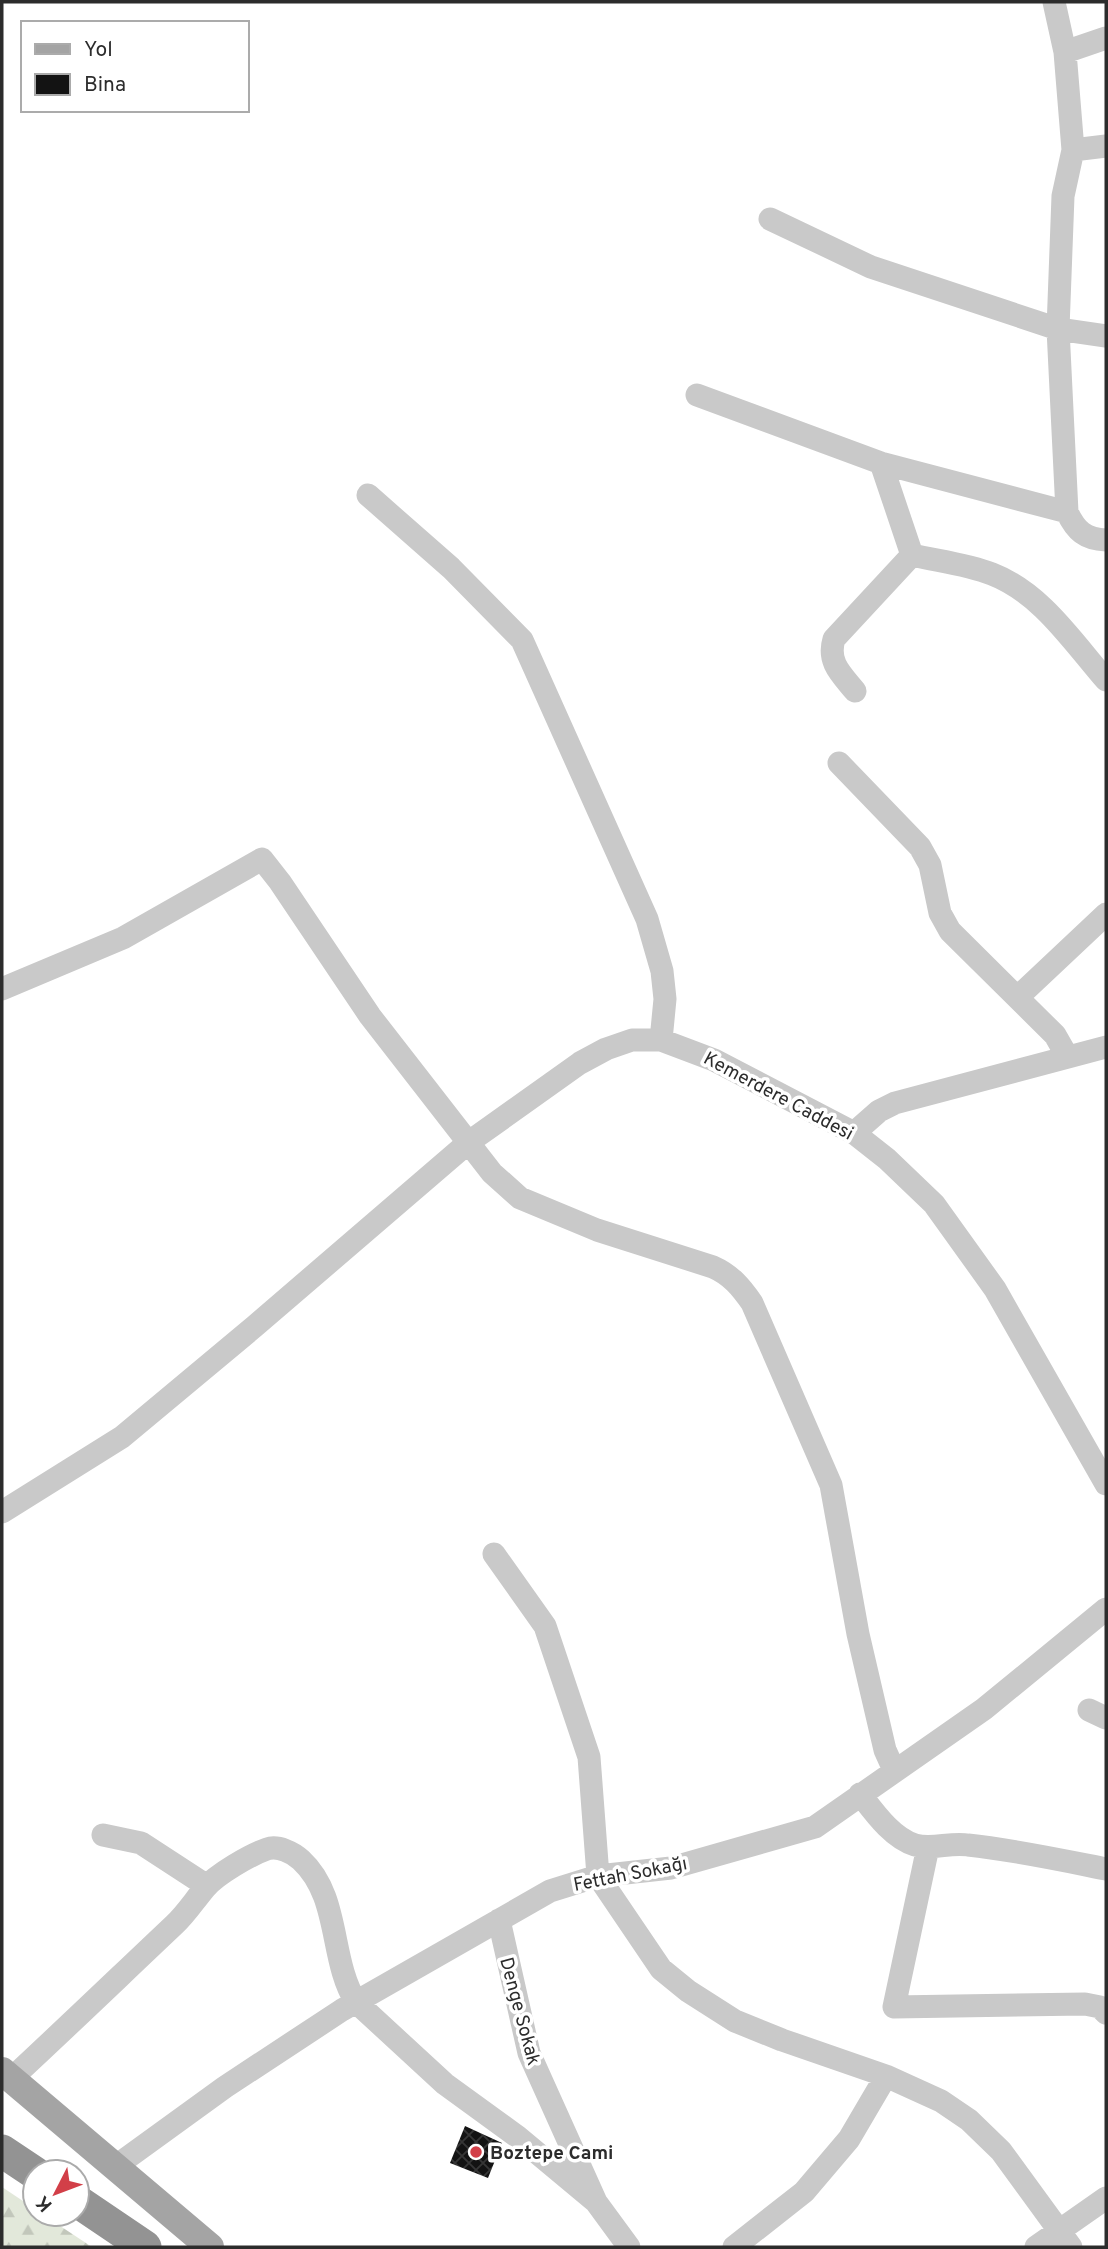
<svg xmlns="http://www.w3.org/2000/svg" width="1108" height="2249" viewBox="0 0 1108 2249" font-family="Overpass,sans-serif">
<style>
.forest{fill:url(#forest-firs)}
.building{fill:url(#building-cross-hatch)}
.lines{fill:none;stroke-linecap:round;stroke-linejoin:round}
.minor{stroke:#c9c9c9;stroke-width:23}
.major{stroke:#a4a4a4;stroke-width:28}
.highway{stroke:#939393;stroke-width:33}
.poi-dot{fill:#d23f48;stroke:#fff;stroke-width:2.5}
.labels{text-anchor:middle;stroke-width:7;stroke-linejoin:round;paint-order:stroke}
.street-label{font-size:19px;fill:#2c2c2c;stroke:#fff}
.poi-label{font-size:19px;font-weight:bold;fill:#2c2c2c;stroke:#fff;text-anchor:start}
</style>
<defs>
<pattern id="forest-firs" width="22" height="20" patternUnits="userSpaceOnUse" patternTransform="scale(1.75)"><rect width="22" height="20" fill="#e2e8da"/><path d="M5 1l3.5 6h-7zM16 11l3.5 6h-7z" fill="#c2c7bb"/></pattern>
<pattern id="building-cross-hatch" width="8" height="8" patternUnits="userSpaceOnUse" patternTransform="scale(1.75)"><rect width="8" height="8" fill="#131313"/><path d="M0 0l8 8M0 8l8-8" fill="none" stroke="#363636"/></pattern>
</defs>
<rect width="100%" height="100%" fill="#fff"/>
<path class="forest" d="M2,2187L35,2209V2214H42L92,2247H2Z"/>
<path class="building" d="M465,2126L502,2143L488,2178L450,2163Z"/>
<g class="lines">
<path class="minor" d="M1065,52L1106,38
M1073,150L1106,146
M770,219L871,267L1058,329L1106,336
M697,395L881,463L1067,512L1058,329L1063,196L1073,150L1065,52L1054,2
M881,463L912,555
M368,495L451,568L522,640L647,919L662,971L665,999L661,1040
M1067,512C1076,531 1085,539 1106,540
M912,555C938,561 967,564 992,574C1041,593 1072,641 1106,680
M855,691C841,674 827,662 834,639L912,555
M839,763L920,847L930,865L940,913L950,931L1055,1035L1067,1056
M2,989L123,938L262,859L280,882L370,1016L492,1173L520,1198L597,1230L713,1267C731,1275 741,1287 752,1303L831,1485L858,1634L885,1750L894,1770
M1018,997L1106,914
M854,1133L879,1111L895,1103L1106,1047
M2,1512L122,1437L255,1326L469,1142L580,1063L606,1049L632,1040H661L714,1060L854,1133L887,1159L934,1204L995,1289L1106,1484
M494,1554L545,1626L589,1757L598,1876L661,1969L688,1991L735,2021L782,2040L886,2076L941,2101L969,2120L1001,2151L1071,2247
M1089,1710L1106,1718
M860,1794C874,1812 892,1838 915,1845C932,1850 950,1842 968,1845C1015,1850 1061,1860 1106,1869
M103,1835L141,1843L207,1886
M928,1847L894,2007L1085,2004L1100,2007L1106,2013
M499,1920L529,2053L596,2202L629,2247
M11,2079C66,2028 120,1976 174,1925C186,1914 194,1901 205,1888C217,1874 250,1855 267,1849C278,1845 294,1853 301,1860C341,1897 329,1959 356,2002L445,2084L518,2137L596,2202
M116,2166L225,2087L342,2010L550,1891L598,1876L671,1868L815,1827L984,1709L1106,1609
M734,2247L804,2192L849,2139L886,2076
M1036,2247L1106,2198"/>
<path class="major" d="M2,2071L210,2247"/>
<path class="highway" d="M2,2151L35,2173
M77,2201L145,2247"/>
</g>
<circle class="poi-dot" cx="476" cy="2152" r="7"/>
<g class="labels">
<g class="street-label">
<text transform="translate(779 1095) rotate(28)" y="7">Kemerdere Caddesi</text>
<text transform="translate(630 1873) rotate(-11)" y="7">Fettah Sokağı</text>
<text transform="translate(521 2011) rotate(75)" y="7">Denge Sokak</text>
</g>
<g class="poi-label">
<text x="490" y="2159">Boztepe Cami</text>
</g>
</g>
<rect width="1108" height="2249" fill="none" stroke="#2c2c2c" stroke-width="7"/>
<rect x="21" y="21" width="228" height="91" fill="#ffffff" stroke="#ababab" stroke-width="2"/>
<rect x="35" y="44" width="35" height="10" fill="#a4a4a4" stroke="#ababab" stroke-width="2"/>
<text x="84" y="56" font-size="21" fill="#2c2c2c">Yol</text>
<rect x="35" y="74" width="35" height="21" fill="#131313" stroke="#ababab" stroke-width="2"/>
<text x="84" y="91" font-size="21" fill="#2c2c2c">Bina</text>
<g transform="translate(56 2193) rotate(228)"><circle r="33" fill="#ffffff" stroke="#ababab" stroke-width="2"/>
<path d="M0-5L12 26L0 18L-12 26Z" fill="#d23f48"/>
<text y="-10" font-size="19" font-weight="bold" text-anchor="middle" fill="#2c2c2c">K</text>
</g>
</svg>
